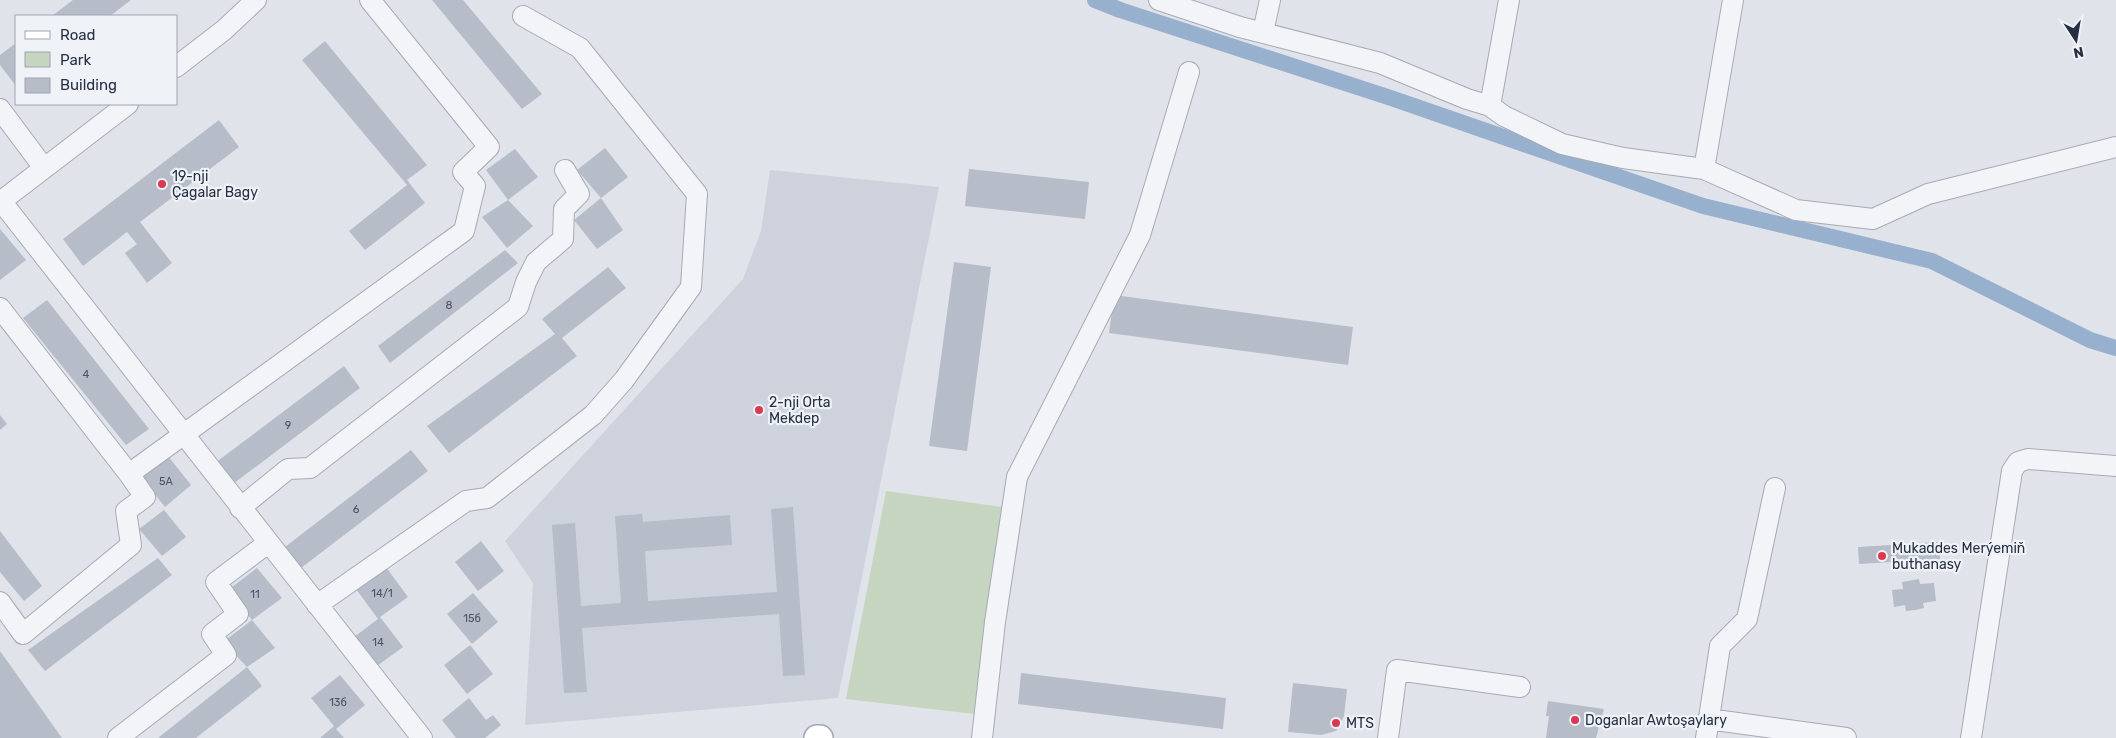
<svg xmlns="http://www.w3.org/2000/svg" width="2116" height="738" viewBox="0 0 2116 738" font-family="Rubik,sans-serif">
<style>
.built{fill:#cdd2dc}
.green{fill:#c5d5c0}
.lines{fill:none;stroke-linecap:round;stroke-linejoin:round}
.canal{stroke:#97b0cd;stroke-width:16}
.building{fill:#b6bcc8}
.minor-casing{stroke:#a5aab5;stroke-width:22}
.major-casing{stroke:#9ea7b7;stroke-width:28}
.minor{stroke:#f3f4f8;stroke-width:20}
.major{stroke:#fff;stroke-width:25}
.poi-dot{fill:#da3a4f;stroke:#eff2f7;stroke-width:2}
.labels{text-anchor:middle;stroke-width:4.5;stroke-linejoin:round;paint-order:stroke}
.number-label{font-size:11px;fill:#4b5364}
.poi-label{font-size:14px;fill:#273043;stroke:#eff2f7;text-anchor:start}
</style>
<rect width="100%" height="100%" fill="#e0e3ea"/>
<path class="built" d="M770,170L939,187L838,698L525,725L533,583L505,541L743,279L761,231Z"/>
<path class="green" d="M886,491L1002,507L974,714L846,699Z"/>
<g class="lines">
<path class="canal" d="M1095,0L1120,10L1391,98L1703,206L1932,261L2090,340L2116,348"/>
</g>
<path class="building" d="M73,0H131L110,16H52Z
M432,0H463L542,94L522,109Z
M325,41L427,165L407,180L425,203L365,250L349,231L407,185L302,60Z
M16,43V86L0,65V55Z
M219,120L239,147L140,222L172,263L147,283L125,253L137,244L127,232L83,266L63,239Z
M605,148L628,177L601,198L577,170Z
M515,149L538,177L508,200L486,170Z
M969,169L1089,182L1085,219L965,206Z
M601,198L623,230L597,249L574,220Z
M508,200L533,226L507,248L482,217Z
M0,229L26,260L0,280Z
M505,250L518,263L390,363L378,346Z
M954,262L991,267L967,451L929,446Z
M608,267L626,288L562,338L577,356L449,453L427,426L555,334L542,319Z
M1114,295L1353,327L1348,365L1109,333Z
M47,300L149,429L126,445L23,318Z
M344,366L360,388L233,484L215,463Z
M0,415L7,424L0,430Z
M411,450L428,471L301,568L285,547Z
M168,456L191,485L165,507L141,477Z
M793,507L805,675L783,676L779,614L582,628L587,692L564,693L552,525L575,523L581,606L621,603L615,516L642,514L643,522L730,515L732,545L645,551L648,601L777,592L771,509Z
M164,510L186,537L162,556L139,529Z
M0,531L42,586L24,601L0,572Z
M481,541L504,571L478,591L455,562Z
M1939,542L1940,559L1859,564L1858,547Z
M158,558L172,575L45,671L28,650Z
M386,567L408,597L380,617L403,647L377,666L354,637L378,619L356,589Z
M257,568L282,598L252,620L275,648L247,667L223,642L252,620L228,590Z
M1919,579L1920,584L1934,583L1936,601L1923,603L1924,608L1915,610L1906,611L1905,605L1894,607L1892,590L1903,589L1902,582Z
M473,593L498,622L472,644L447,614Z
M470,645L493,674L467,694L444,665Z
M0,651L62,738H0Z
M247,667L262,686L196,738H158Z
M1021,673L1226,698L1223,729L1018,704Z
M340,675L365,705L336,729L344,738H320L334,726L311,698Z
M1293,683L1347,689L1344,716L1336,731L1321,735L1288,732Z
M469,698L486,720L493,715L501,725L485,738H456L442,720Z
M1548,701L1604,709L1596,738H1546L1549,716H1546Z"/>
<g class="lines">
<defs>
<path id="minor" d="M1159,0L1240,27L1380,63L1467,99L1490,106L1504,116L1562,144L1623,158L1704,169L1796,210L1873,219L1928,194L2116,147
M1263,32L1270,0
M176,67L224,30L256,0
M1490,106L1509,0
M0,109L44,168
M1704,169L1733,0
M1,201L422,738
M0,202L128,104
M0,308L129,474
M240,508L288,469L310,468L518,307L526,282L536,262L563,239L564,209L579,194L565,170
M0,602L23,634L131,545L126,511L145,497L129,474L464,231L475,186L463,172L489,147L370,0
M317,605L466,501L487,498L593,415L624,380L691,287L697,194L580,48L523,16
M1708,719L1846,738
M118,738L226,655L212,634L238,614L216,582L268,543
M982,738L995,622L1017,477L1140,235L1189,72
M1388,738L1397,670L1520,687
M1706,738L1720,646L1747,619L1775,488
M1971,738L2012,471L2018,462L2028,459L2116,466"/>
<path id="major" d="M817,738H820"/>
</defs>
<use href="#minor" class="minor-casing"/>
<use href="#major" class="major-casing"/>
<use href="#minor" class="minor"/>
<use href="#major" class="major"/>
</g>
<g class="poi-dot">
<circle cx="162" cy="184" r="5"/>
<circle cx="759" cy="410" r="5"/>
<circle cx="1882" cy="556" r="5"/>
<circle cx="1575" cy="720" r="5"/>
<circle cx="1336" cy="723" r="5"/>
</g>
<g class="labels">
<g class="number-label">
<text x="449" y="309">8</text>
<text x="86" y="378">4</text>
<text x="288" y="429">9</text>
<text x="166" y="485">5А</text>
<text x="356" y="513">6</text>
<text x="382" y="597">14/1</text>
<text x="255" y="598">11</text>
<text x="472" y="622">15б</text>
<text x="378" y="646">14</text>
<text x="338" y="706">13б</text>
</g>
<g class="poi-label">
<text x="172" y="181">19-nji<tspan x="172" dy="16">Çagalar Bagy</tspan></text>
<text x="769" y="407">2-nji Orta<tspan x="769" dy="16">Mekdep</tspan></text>
<text x="1892" y="553">Mukaddes Merýemiň<tspan x="1892" dy="16">buthanasy</tspan></text>
<text x="1585" y="725">Doganlar Awtoşaylary</text>
<text x="1346" y="728">MTS</text>
</g>
</g>
<rect x="15" y="15" width="162" height="90" fill="#eff2f7" stroke="#9fa4af"/>
<rect x="25" y="31" width="25" height="8" fill="#ffffff" stroke="#9fa4af"/>
<text x="60" y="40" font-size="15" fill="#273043">Road</text>
<rect x="25" y="52" width="25" height="15" fill="#c5d5c0" stroke="#9fa4af"/>
<text x="60" y="65" font-size="15" fill="#273043">Park</text>
<rect x="25" y="78" width="25" height="15" fill="#b6bcc8" stroke="#9fa4af"/>
<text x="60" y="90" font-size="15" fill="#273043">Building</text>
<g transform="translate(2076 40) rotate(168)" stroke="#eff2f7" stroke-width="4" paint-order="stroke">
<path d="M0-4L9 19L0 12L-9 19Z" fill="#273043"/>
<text y="-8" font-size="14" font-weight="bold" text-anchor="middle" fill="#273043">N</text>
</g>
</svg>
